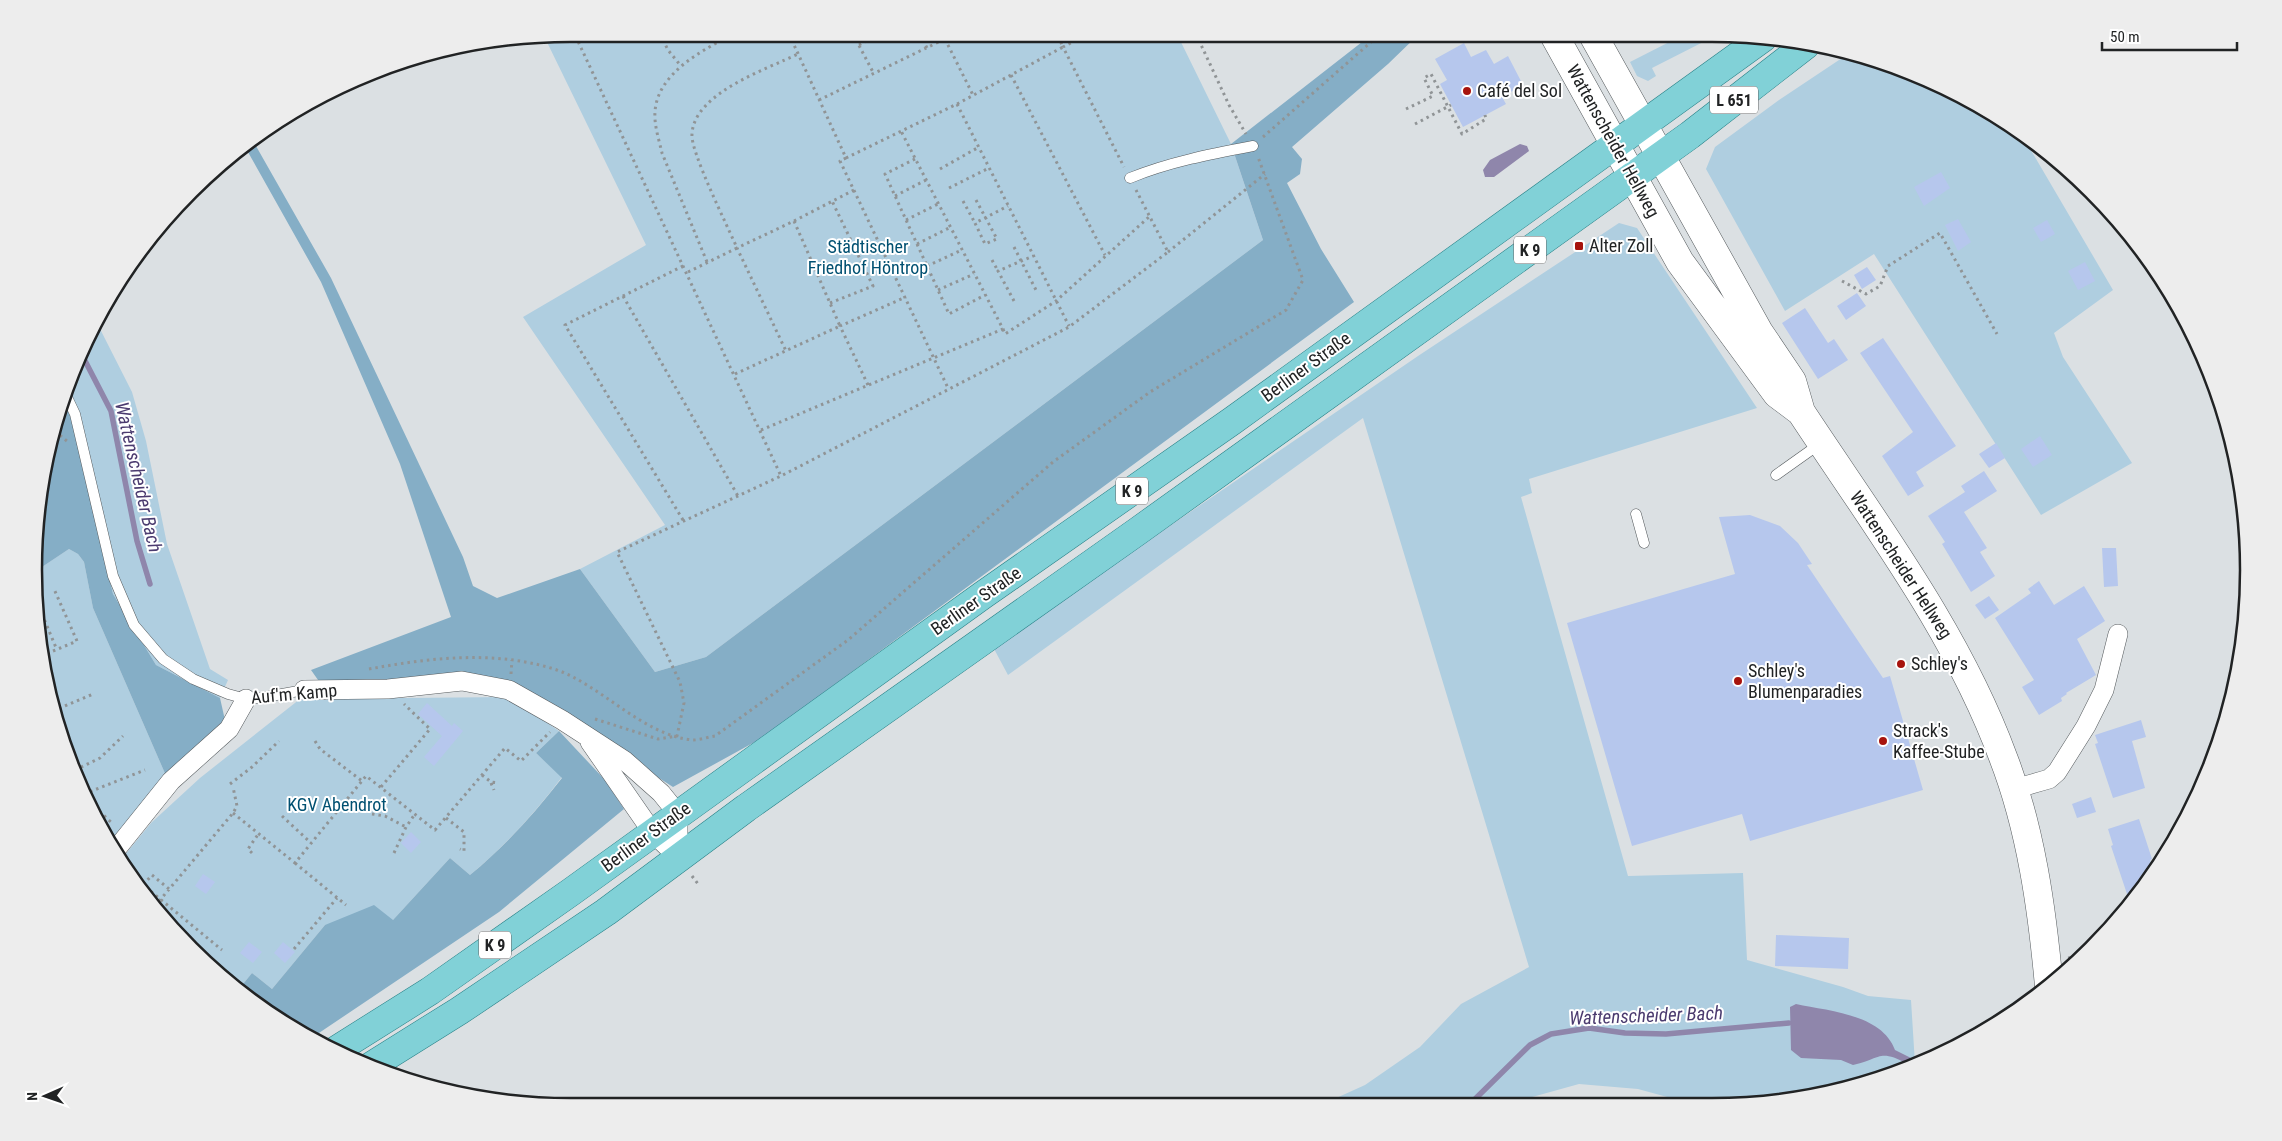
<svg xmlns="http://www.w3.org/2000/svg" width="2282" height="1141" viewBox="0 0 2282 1141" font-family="'Roboto Condensed',sans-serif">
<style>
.green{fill:#afcee0}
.forest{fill:#85aec6}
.water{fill:#8f86ab}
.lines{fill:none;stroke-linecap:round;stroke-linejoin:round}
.stream{stroke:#8f86ab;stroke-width:5.5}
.building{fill:#b6c7ed}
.lane-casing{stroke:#555a5d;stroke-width:11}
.street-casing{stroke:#555a5d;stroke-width:20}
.secondary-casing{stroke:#555a5d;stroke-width:29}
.primary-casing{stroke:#298087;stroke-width:29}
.path{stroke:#909496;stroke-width:3;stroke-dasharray:2.5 4;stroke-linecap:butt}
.lane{stroke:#fff;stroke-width:10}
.street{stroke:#fff;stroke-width:19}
.secondary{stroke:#fff;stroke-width:28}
.primary{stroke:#81d1d7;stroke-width:28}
.poi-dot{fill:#a7130d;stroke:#fff;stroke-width:2}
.labels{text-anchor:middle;stroke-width:4;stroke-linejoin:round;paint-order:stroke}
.shield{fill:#fff;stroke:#646566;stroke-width:1}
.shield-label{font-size:16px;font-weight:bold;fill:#212324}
.poi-label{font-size:18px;fill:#212324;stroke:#fff;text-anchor:start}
.street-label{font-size:18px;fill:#212324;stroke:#fff}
.park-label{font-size:18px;fill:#005071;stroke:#fff}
.water-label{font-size:19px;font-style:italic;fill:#4b3b6f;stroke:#fff}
.rim{fill:none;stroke:#212324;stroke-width:2.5}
</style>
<rect width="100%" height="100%" fill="#dbe0e3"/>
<path class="green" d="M571,34H1177L1231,144L1263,240L706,657L655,672L580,569L665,525L523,317L646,245L544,36Z
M1683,35H1717L1652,68L1656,76L1648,81L1637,76L1630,62Z
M1851,52L1949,89L2022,135L2113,290L2054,333L2063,357L2132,463L2041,515L1874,254L1785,311L1706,169L1715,147L1779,100Z
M1619,223L1637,228L1757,408L1529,479L1532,493L1521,497L1628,876L1743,873L1747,960L1843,987L1868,996L1911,1000L1915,1064L1909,1068L1781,1103H1689L1638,1089L1579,1084L1525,1099L1521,1103L1323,1104L1365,1085L1420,1047L1461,1004L1529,967L1363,418L1008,675L993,647L1418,356Z
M97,323L132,392L146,441L167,544L210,669L228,680L220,698L156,665L113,594L69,407L64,399L75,365Z
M69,549L78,554L84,562L93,608L167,778L111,846C76,786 46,710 38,640C36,617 37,594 36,571Z
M509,697L559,731L536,753L562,777C534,814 505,846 470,875L450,858L393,920L325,925L272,989L252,973L239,989L191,950L120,861L151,823L200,778L300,699Z"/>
<path class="forest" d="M1371,35H1418L1388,64L1292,147L1302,159L1300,174L1287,183L1321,249L1354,302L762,738L673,787L510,682L323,687L311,670L451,617L400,464L321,282L244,145L252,139L331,278L463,557L473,586L497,598L580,569L655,672L706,657L1263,240L1231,144Z
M64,399L69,407L113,594L156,665L220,698L227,729L167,778L93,608L84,562L78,554L69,549L36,571L35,536L44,466Z
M559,731L605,780L624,809L499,912L310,1039L272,1017L239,989L252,973L272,989L325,925L374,905L393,920L450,858L470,875C505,846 534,814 562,778L536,753Z"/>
<path class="water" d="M1520,144L1527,146L1529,151L1494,177H1485L1483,170L1490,160Z
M1796,1004C1828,1011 1882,1014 1895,1050L1911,1058L1908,1064C1878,1048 1881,1059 1853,1065L1841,1060L1801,1058L1791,1050L1790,1007Z"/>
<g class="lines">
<path class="stream" d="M81,353L111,411L137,541L150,584
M1470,1104L1530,1045L1551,1034L1589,1028L1625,1033L1666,1034L1789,1023"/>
</g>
<path class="building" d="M1464,43L1471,57L1486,50L1494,64L1508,56L1523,85L1502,97L1506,104L1463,127L1440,84L1447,80L1435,59Z
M1941,172L1950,188L1924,206L1914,187Z
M1958,219L1971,242L1958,251L1945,225Z
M2047,220L2055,234L2041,242L2033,228Z
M2085,262L2095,281L2078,290L2068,271Z
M1867,267L1876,280L1862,289L1854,275Z
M1857,293L1866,306L1846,320L1837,306Z
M1805,308L1828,343L1834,339L1848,360L1818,379L1782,323Z
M1883,338L1956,446L1916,472L1924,486L1908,496L1882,456L1913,432L1860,353Z
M2040,436L2052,455L2033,467L2021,449Z
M1996,443L2005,458L1989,468L1979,454Z
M1984,471L1997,491L1964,512L1987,548L1980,552L1995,576L1971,592L1942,544L1945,542L1928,516L1965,492L1961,486Z
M1750,515L1780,526L1798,543L1812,564L1807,565L1883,678L1890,676L1923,790L1750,841L1742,814L1632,846L1567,623L1735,574L1719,517Z
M2102,548H2116L2118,586L2104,587Z
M2039,581L2054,605L2084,586L2105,621L2077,639L2096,675L2066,693L2067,694L2061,698L2062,701L2039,715L2022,687L2034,680L1995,618L2031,593L2028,589Z
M1989,596L1999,610L1985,619L1975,605Z
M427,703L452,726L454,723L463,731L434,766L424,757L442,736L418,714Z
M2141,720L2146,737L2132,741L2145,788L2113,798L2095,744L2098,743L2095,735Z
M2091,797L2096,812L2077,818L2072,804Z
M2139,819L2152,859L2150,860L2153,868L2130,903L2111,846L2113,845L2108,829Z
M411,832L421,842L411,853L401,843Z
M203,874L215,882L206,894L195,886Z
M1776,935L1849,938L1848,969L1775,966Z
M249,942L262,952L253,963L240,953Z
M283,942L295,952L285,963L274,953Z"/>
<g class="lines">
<defs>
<path id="lane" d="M1130,178C1169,162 1211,154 1253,146
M66,395L75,414L113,576L134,625L163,659L193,679L228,694L246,699L260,698L304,690
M1776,475L1821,443
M1636,514L1644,543"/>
<path id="street" d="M304,690L388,689L462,681L509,690L562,720L625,761L661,793L678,814V857
M590,742L653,833L678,857
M2014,789L2049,779L2057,772L2086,726L2104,690L2118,634
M114,852L171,781L229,729L246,699"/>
<path id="secondary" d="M1554,35L1680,262L1777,394L1801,412
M1593,35L1759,332L1792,381L1801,412C1874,523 1957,632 2003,757C2031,829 2042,909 2049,986"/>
<path id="primary" d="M333,1052L430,991L571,892L983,595L1232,421L1763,38
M371,1066L459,1011L606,912L746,808L1138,531L1690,135L1806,45"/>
</defs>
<use href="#lane" class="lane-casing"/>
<use href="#street" class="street-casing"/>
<use href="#secondary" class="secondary-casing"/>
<use href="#primary" class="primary-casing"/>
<path class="path" d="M583,34L576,37L781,476
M660,34L668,50L681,66
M789,34L846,158L840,161L948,388
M853,34L874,74
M920,34L927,48
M1088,34L1063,47L1124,167
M1196,34L1229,105L1246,134
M945,39L973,95
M859,45L879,34
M1011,75L1105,255
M819,100L955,34
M957,104L1069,326
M1406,109L1433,96L1424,78L1431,74L1462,134L1486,119L1485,115
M1415,124L1451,105
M1263,137L1379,35
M846,158L957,104L1063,47L1057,34
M915,159L885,174L949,314L985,295
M940,169L979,147
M949,188L989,168
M895,196L926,180
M976,200L997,239L985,244L975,223L1008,206
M963,201L975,223
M906,220L938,204
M794,221L854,190
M917,244L949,228
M1014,247L1036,290
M1168,252L1265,174
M992,260L998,271
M707,262L662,153C659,140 654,125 655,112C657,73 704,49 734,34
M927,266L962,250
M688,272L737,248C728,227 690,151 692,134C694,93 767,69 798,54
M1842,281L1866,294L1880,286L1888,266L1940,233L1997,334
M938,290L974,274
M623,296L738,496
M1014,301L998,271L1033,256
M830,303L873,286L832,201
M1003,329L1005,334L1056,301L1150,216
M735,374L840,326L794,221L737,248L786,351
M868,385L840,326L906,297
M761,430L1003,329L901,131
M55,431L68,442
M683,520L565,325L685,265
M37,602L57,650
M41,656L77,641L54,589
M369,669C429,658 494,650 554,669C599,683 643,736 693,740C700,740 708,737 715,736L848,640L1053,462L1150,392L1286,310L1303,280L1258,157
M511,674L512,660
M53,711L93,694
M595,719L658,739L677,736L684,703L680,682L617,552L781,476L1069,327L1168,252L1136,190
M315,741L320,749L362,781
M75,770L100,758L123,736
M482,775L491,782L499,783
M491,783L494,790
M230,784L252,767L279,741
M381,787L430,729L404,704
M84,794L145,770
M85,798L113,824
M233,813L295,863L366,776L435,830L505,748L521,761L550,732
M372,814L385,816L406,827
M282,816L311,843
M446,818L464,832V851L460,849
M252,853L248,849L259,833
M394,853L406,827L415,814
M295,863L346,905
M692,876L698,884
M169,889L152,875L143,885L222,950
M155,906L233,813L237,806L233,787
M294,949L337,898
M2068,958L2080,957"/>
<use href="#lane" class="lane"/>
<use href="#street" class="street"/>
<use href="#secondary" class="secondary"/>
<use href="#primary" class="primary"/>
</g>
<g class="poi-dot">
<circle cx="1467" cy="91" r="5"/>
<rect x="1574" y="241" width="10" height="10" rx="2.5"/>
<circle cx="1901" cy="664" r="5"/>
<circle cx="1738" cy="681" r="5"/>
<circle cx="1883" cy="741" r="5"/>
</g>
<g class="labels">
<g class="shield">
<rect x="1710" y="86.5" width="48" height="27" rx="4"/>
<rect x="1514" y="236.5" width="32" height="27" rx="4"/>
<rect x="1116" y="477.5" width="32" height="27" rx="4"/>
<rect x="479" y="931.5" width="32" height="27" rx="4"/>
</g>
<g class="shield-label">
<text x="1734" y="106">L 651</text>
<text x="1530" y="256">K 9</text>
<text x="1132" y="497">K 9</text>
<text x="495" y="951">K 9</text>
</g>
<g class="poi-label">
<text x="1477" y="97">Café del Sol</text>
<text x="1589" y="252">Alter Zoll</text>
<text x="1911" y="670">Schley's</text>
<text x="1748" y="677">Schley's<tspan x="1748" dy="21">Blumenparadies</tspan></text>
<text x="1893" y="737">Strack's<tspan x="1893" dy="21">Kaffee-Stube</tspan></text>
</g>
<g class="street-label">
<text transform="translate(1613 141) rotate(61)" y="6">Wattenscheider Hellweg</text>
<text transform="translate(1306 367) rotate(-36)" y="6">Berliner Straße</text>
<text transform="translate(1901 565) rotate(57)" y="6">Wattenscheider Hellweg</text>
<text transform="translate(976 601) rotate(-35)" y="6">Berliner Straße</text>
<text transform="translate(294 694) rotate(-5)" y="6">Auf'm Kamp</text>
<text transform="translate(646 837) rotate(-36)" y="6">Berliner Straße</text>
</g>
<g class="park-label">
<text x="868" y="253">Städtischer<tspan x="868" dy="21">Friedhof Höntrop</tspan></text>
<text x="337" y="811">KGV Abendrot</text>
</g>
<g class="water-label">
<text transform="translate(139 477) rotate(77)" y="7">Wattenscheider Bach</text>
<text transform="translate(1646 1015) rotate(-2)" y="7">Wattenscheider Bach</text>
</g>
</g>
<path d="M0 0H2282V1141H0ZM570 42H1712A528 528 0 0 1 2240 570V570A528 528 0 0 1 1712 1098H570A528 528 0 0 1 42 570V570A528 528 0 0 1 570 42Z" fill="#ededed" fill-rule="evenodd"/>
<path class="rim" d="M570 42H1712A528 528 0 0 1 2240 570V570A528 528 0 0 1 1712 1098H570A528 528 0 0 1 42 570V570A528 528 0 0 1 570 42Z"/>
<g transform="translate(45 1096) rotate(268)" stroke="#ffffff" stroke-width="4" paint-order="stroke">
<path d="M0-4L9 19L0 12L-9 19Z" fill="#212324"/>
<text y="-8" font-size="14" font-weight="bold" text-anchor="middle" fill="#212324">N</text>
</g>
<path d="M2102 42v8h135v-8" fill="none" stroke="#212324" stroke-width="2.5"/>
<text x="2110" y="42" font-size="15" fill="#212324" stroke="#ffffff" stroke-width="4" paint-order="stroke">50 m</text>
</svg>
